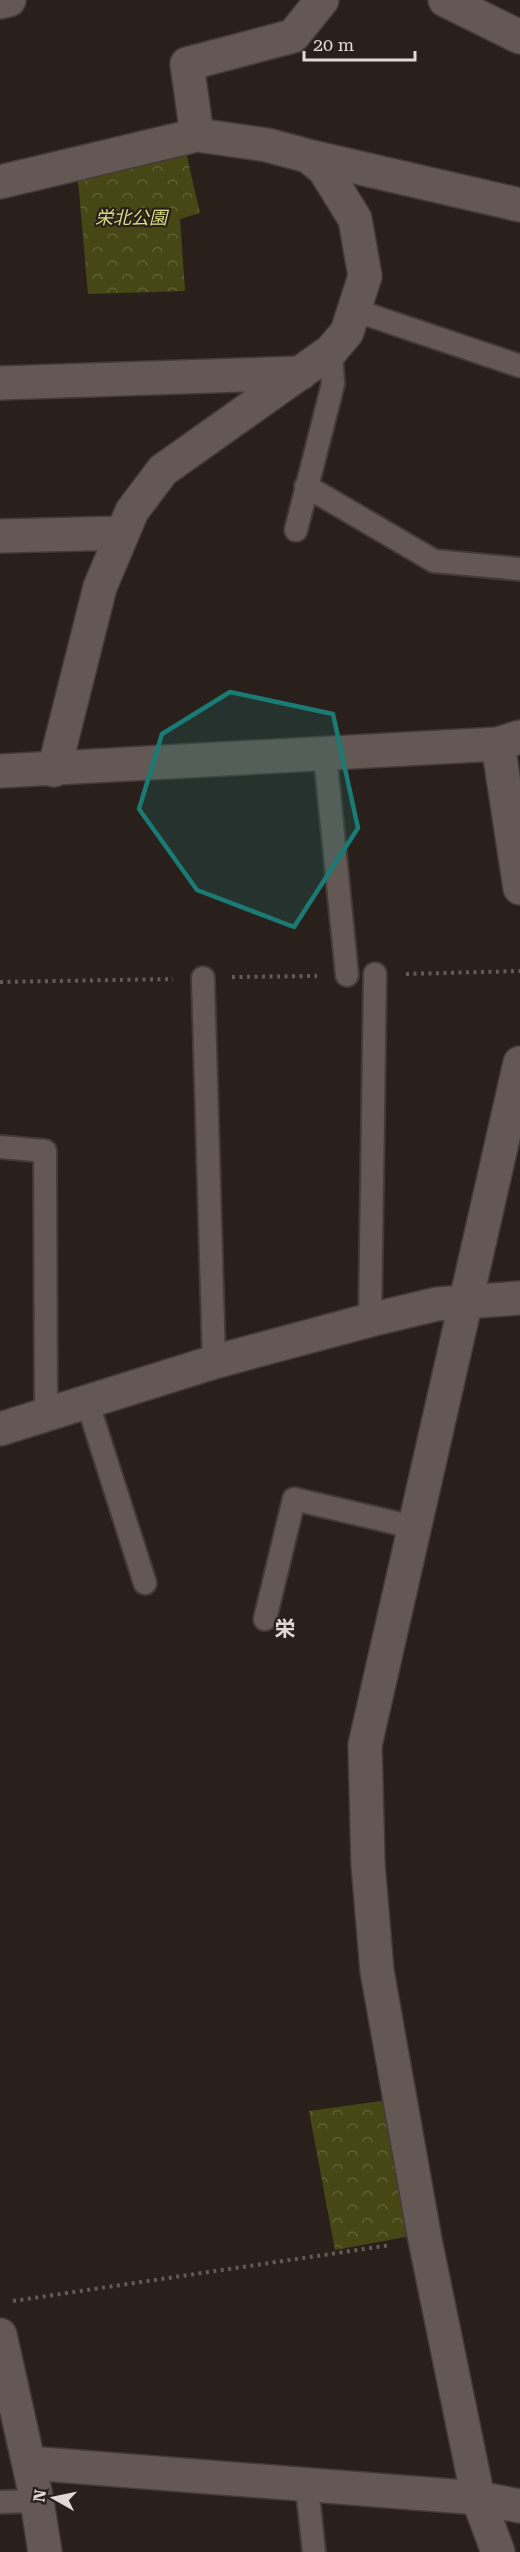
<svg xmlns="http://www.w3.org/2000/svg" width="520" height="2552" viewBox="0 0 520 2552" font-family="'Roboto Serif','Noto Sans JP',serif">
<style>
.forest{fill:url(#forest-crowns)}
.lines{fill:none;stroke-linecap:round;stroke-linejoin:round}
.service-casing{stroke:#433b39;stroke-width:26}
.minor-casing{stroke:#433b39;stroke-width:36}
.tertiary-casing{stroke:#433b39;stroke-width:36}
.path{stroke:#635b57;stroke-width:4;stroke-dasharray:3 4.5;stroke-linecap:butt}
.service{stroke:#635854;stroke-width:22}
.minor{stroke:#635854;stroke-width:33}
.tertiary{stroke:#635854;stroke-width:33}
.marked{fill:#197b73;fill-opacity:0.2;stroke:#197b73;stroke-width:4.5;stroke-linejoin:round}
.labels{text-anchor:middle;stroke-width:4.5;stroke-linejoin:round;paint-order:stroke}
.park-label{font-size:18px;font-style:italic;fill:#dadc82;stroke:#29201c}
.quarter-label{font-size:21px;font-weight:bold;fill:#e0d9d7;stroke:#29201c}
</style>
<defs>
<pattern id="forest-crowns" width="20" height="18" patternUnits="userSpaceOnUse" patternTransform="scale(1.5)"><rect width="20" height="18" fill="#464714"/><path d="M2 6a3 3 0 1 1 6 0M12 15a3 3 0 1 1 6 0" fill="none" stroke="#606135"/></pattern>
</defs>
<rect width="100%" height="100%" fill="#29201c"/>
<path class="forest" d="M186,152L200,213L180,219L185,291L88,294L78,179Z
M388,2100L411,2236L335,2250L309,2111Z"/>
<g class="lines">
<defs>
<path id="service" d="M354,310L520,366
M306,486L434,561L520,569
M296,530L333,384L331,351
M325,754L347,975
M203,978L214,1362
M0,1147L45,1151L46,1413
M370,1320L375,974
M87,1401L145,1583
M265,1619L294,1499L413,1527
M307,2487L314,2552
M0,2502L37,2501"/>
<path id="minor" d="M445,0L520,37
M0,2L9,0
M197,135L187,64L293,36L322,0
M308,156L520,205
M0,182L197,135L267,145L308,156L324,169L355,219L365,276L347,332L331,351L163,470L132,511L100,587L54,770
M0,383L301,373
M0,536L122,533
M498,744L520,888
M0,771L498,744L520,737
M0,1429L214,1362L370,1320L437,1304L520,1298
M29,2463L478,2498L520,2506
M498,2552L478,2498L425,2240L377,1971L368,1864L365,1745L520,1063"/>
<path id="tertiary" d="M0,2335L37,2501L45,2552"/>
</defs>
<use href="#service" class="service-casing"/>
<use href="#minor" class="minor-casing"/>
<use href="#tertiary" class="tertiary-casing"/>
<path class="path" d="M406,974L520,971
M232,977L317,976
M0,982L173,979
M13,2301L391,2245"/>
<use href="#service" class="service"/>
<use href="#minor" class="minor"/>
<use href="#tertiary" class="tertiary"/>
</g>
<path class="marked" d="M230,692L333,714L358,828L294,927L197,890L139,809L162,734Z"/>
<g class="labels">
<g class="park-label">
<text x="131" y="224">栄北公園</text>
</g>
<g class="quarter-label">
<text x="285" y="1636">栄</text>
</g>
</g>
<g transform="translate(54 2498) rotate(279)" stroke="#29201c" stroke-width="4.5" paint-order="stroke">
<path d="M0-4.5L10 22L0 15L-10 22Z" fill="#e0d9d7"/>
<text y="-9" font-size="16" font-weight="bold" text-anchor="middle" fill="#e0d9d7">N</text>
</g>
<path d="M304 51v9h111v-9" fill="none" stroke="#e0d9d7" stroke-width="3"/>
<text x="313" y="51" font-size="18" fill="#e0d9d7" stroke="#29201c" stroke-width="4.5" paint-order="stroke">20 m</text>
</svg>
